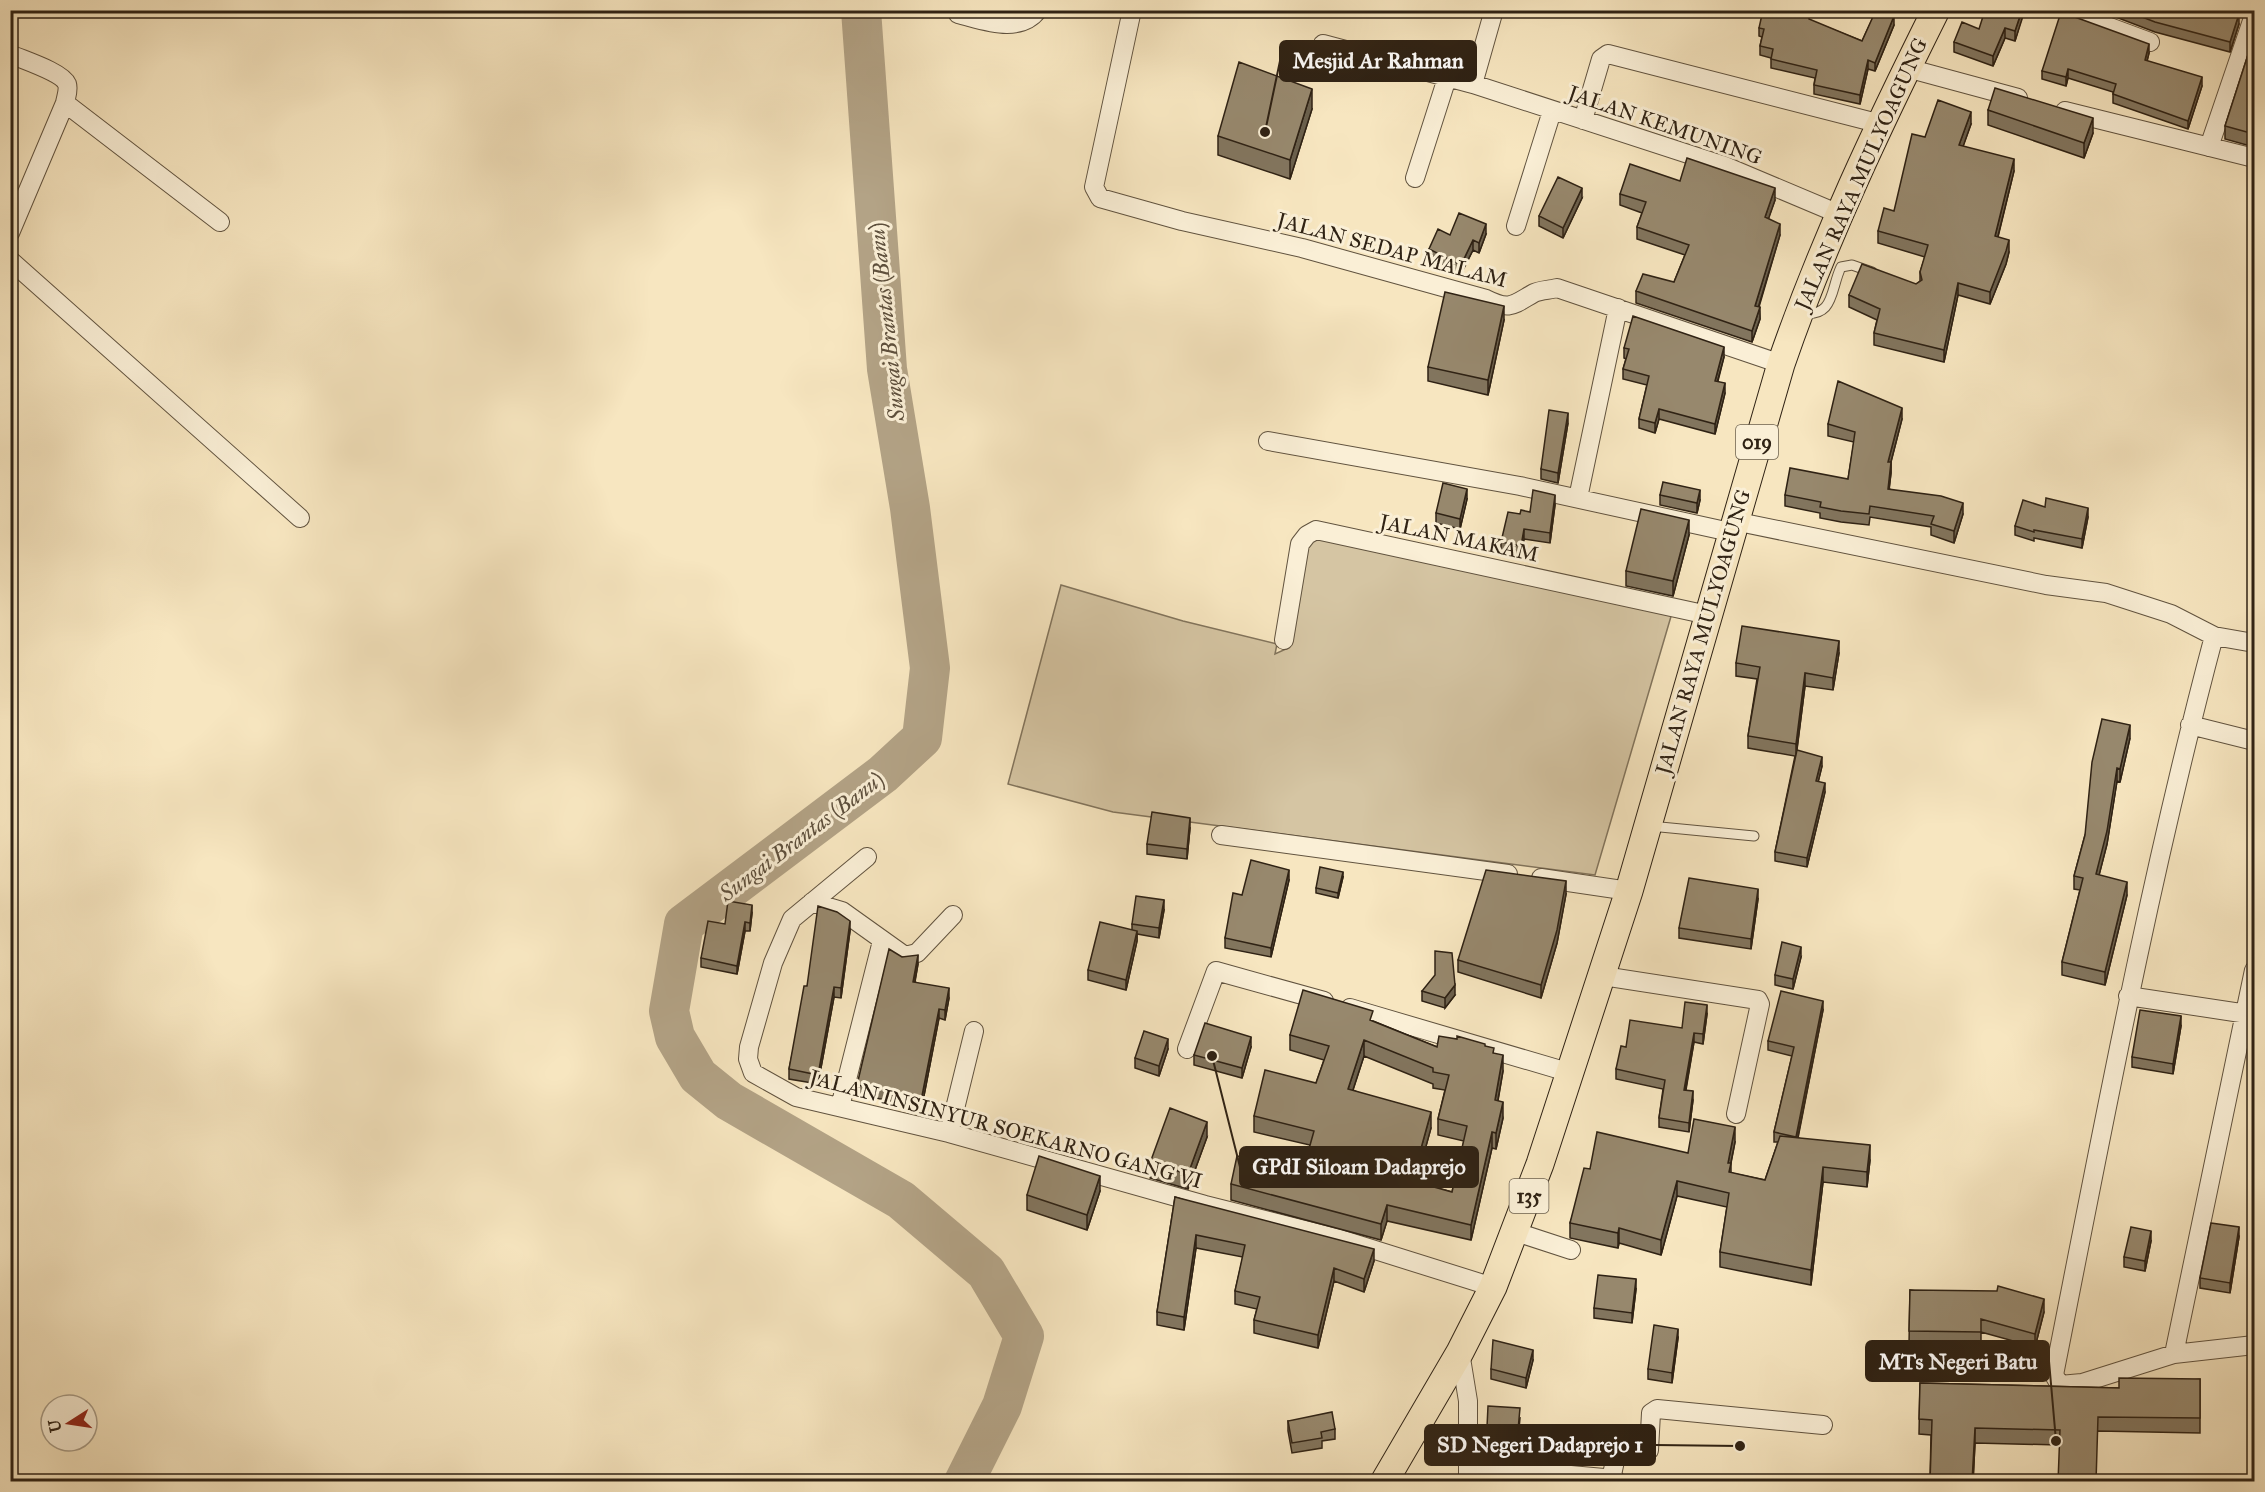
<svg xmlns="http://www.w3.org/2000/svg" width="2265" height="1492" viewBox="0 0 2265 1492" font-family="'IM FELL Great Primer',serif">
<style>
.green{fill:#d5c5a3;stroke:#82745c;stroke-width:1.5}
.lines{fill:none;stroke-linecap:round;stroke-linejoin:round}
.river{stroke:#b3a386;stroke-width:40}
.lane-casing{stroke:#61533f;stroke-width:11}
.street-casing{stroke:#61533f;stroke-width:20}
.primary-casing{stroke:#2f2214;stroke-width:29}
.lane{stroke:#faefd6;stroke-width:9}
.street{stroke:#faefd6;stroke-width:18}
.primary{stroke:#f7e6c0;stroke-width:27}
.wall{fill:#82755e;stroke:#2f2214;stroke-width:1.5;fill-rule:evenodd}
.shaded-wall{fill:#6a5f4c;stroke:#2f2214;stroke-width:1.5}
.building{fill:#97886d;stroke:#2f2214;stroke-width:1.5;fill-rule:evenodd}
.labels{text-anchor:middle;stroke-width:6;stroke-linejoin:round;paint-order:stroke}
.shield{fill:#faefd6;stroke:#6c604e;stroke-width:1.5}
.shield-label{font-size:20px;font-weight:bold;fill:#2f2214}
.street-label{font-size:21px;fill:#2f2214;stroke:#faefd6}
.water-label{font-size:22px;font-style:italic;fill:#5d4f3c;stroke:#faefd6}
.leader{fill:none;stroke:#2f2214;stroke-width:2}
.callout-dot{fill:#2f2214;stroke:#faefd6;stroke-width:2}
.callout{fill:#2f2214;stroke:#2f2214;stroke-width:2}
.callout-label{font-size:22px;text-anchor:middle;font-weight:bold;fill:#fff}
</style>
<rect width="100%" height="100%" fill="#f7e6c0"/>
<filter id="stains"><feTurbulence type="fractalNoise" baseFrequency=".00333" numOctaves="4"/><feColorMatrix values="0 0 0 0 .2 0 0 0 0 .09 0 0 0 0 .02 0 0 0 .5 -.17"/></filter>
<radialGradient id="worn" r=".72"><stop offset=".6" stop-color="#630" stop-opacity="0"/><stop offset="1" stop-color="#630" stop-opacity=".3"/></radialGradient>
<path class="green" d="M1316,536L1672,613L1595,875L1113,812L1008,784L1061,585L1183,621L1277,644L1275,654L1286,649L1309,543Z"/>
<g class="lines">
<path class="river" d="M861,10L887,369L910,508L930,668L922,738L883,774L684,924L669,1011L675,1037L698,1076L729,1101L901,1200L986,1272L1024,1336L1002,1406L964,1482"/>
<defs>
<path id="lane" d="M1801,313C1835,318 1830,290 1841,267L1852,265L1872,272
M1650,826L1754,836"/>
<path id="street" d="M1132,10L1094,187L1100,198L1182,221L1302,248L1486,299C1510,311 1513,305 1534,293C1540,290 1550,290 1557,288L1781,364
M2064,10L2150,42
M958,14C983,20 1019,35 1038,10
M1323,44L1473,84L1725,166L1839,214
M10,54C23,60 62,72 67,84C69,90 66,97 65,103L10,233
M1907,68L2018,98
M1473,84L1494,10
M65,103L220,222
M2065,111L2254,158
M1583,120L1601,59L1608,54L1881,124
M2209,147L2254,15
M1415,178L1447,78
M1516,226L1552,111
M10,260L300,518
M1268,441L1520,486L1730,532
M1578,498L1618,308
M1734,521L2046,585L2106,593L2171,614L2214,636L2254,643
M2214,636C2149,880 2103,1127 2054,1375L2060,1385L2082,1383L2174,1354L2254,1345
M1284,640L1300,544L1307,535L1316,530L1708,615
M2190,725L2254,741
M1221,835L1508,874
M867,857L792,919L773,963L749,1047L748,1059L753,1073L796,1097L949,1133L1205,1205L1340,1239L1493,1287
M1541,878L1629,891
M812,902L842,911L905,956L917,953L953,915
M1603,976L1758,1000L1760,1004L1736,1114
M2128,996L2254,1015
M1350,1008L1571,1073
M1187,1049L1216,971L1324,1001
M840,1107L882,941
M949,1133L974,1031
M1516,1232L1571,1250
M1460,1352L1468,1401V1482
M2174,1354L2254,970
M1469,1466L1615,1479
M1611,1479L1617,1452L1643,1453L1649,1450L1651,1413L1657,1409L1823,1425"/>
<path id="primary" d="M1384,1482L1460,1352L1493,1287L1540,1164L1629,891L1781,364C1823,242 1878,126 1936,10"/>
</defs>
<use href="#lane" class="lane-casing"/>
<use href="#street" class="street-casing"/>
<use href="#primary" class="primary-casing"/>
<use href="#lane" class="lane"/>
<use href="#street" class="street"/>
<use href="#primary" class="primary"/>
</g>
<path class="wall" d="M1875,10H1887V13L1894,25L1875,71L1868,69L1860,104L1814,94V85L1815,78L1771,68V58L1760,55V46L1762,37L1759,36V28L1809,20L1862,41L1876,11Z
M2024,10L2015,41L2005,38L1993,66L1954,52V42L1979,29Z
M2113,10H2225L2239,24L2230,52L2155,32L2113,16Z
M2254,36V147L2225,139V126Z
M2149,53L2147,61L2202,86L2188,129L2113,103V92L2068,78L2066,86L2042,79V71Z
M1312,109L1290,179L1218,155V136Z
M1988,110L2093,133L2084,158L1988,125Z
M1971,124L1963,146L2014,171L1998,237L2009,252L2006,264L1990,304L1958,295L1944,362L1874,345V333L1877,320L1849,307V295L1916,284L1920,281V272L1925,257L1878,243V231L1894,211L1925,137Z
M1680,181L1775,200L1768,219L1780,235L1759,307L1760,319L1752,342L1636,303V291L1674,282L1685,255L1637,239V227L1642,213L1620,205V194Z
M1582,198L1563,238L1539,226V216Z
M1486,234L1479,253L1473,250L1461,274L1429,258V249Z
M1504,320L1488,395L1428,381V367Z
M1624,348L1724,357L1718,381L1725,393L1715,434L1659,419L1655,433L1639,428V419L1647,385L1623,379V369L1626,359L1624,358Z
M1902,419L1891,462V473L1889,489L1963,514L1954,543L1931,535V527L1870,517L1869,525L1841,522L1820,518V513L1785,506V495L1848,479L1854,442L1828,436V424Z
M1568,423L1558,483L1541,479V469Z
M1660,495L1700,500L1697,513L1660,505Z
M1467,499L1460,529L1436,523V513Z
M1555,505L1550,543L1524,539L1521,556L1501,552V542L1520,514Z
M2088,517L2082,548L2034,538V541L2015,535V526Z
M1689,535L1673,596L1626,586V571Z
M1839,653L1833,690L1805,686L1797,750L1822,766L1818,782L1825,792L1807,867L1775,861V852L1795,756L1748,748V736L1757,679L1736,676V663Z
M2130,738L2120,782L2117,781L2107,844L2099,875L2127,895L2105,985L2062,975V962L2080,890L2074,889V876L2085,835Z
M1190,828L1187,859L1147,854V844Z
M1343,877L1338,898L1316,893V888Z
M1289,880L1271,957L1225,948V938L1242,895Z
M1566,894L1557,943L1541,998L1458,972V960Z
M1758,899L1751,949L1679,938V928Z
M1164,910L1159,938L1137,934V941L1126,990L1088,980V970L1132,930V924Z
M752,913L750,931H745L737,974L701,967V958Z
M850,931L841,998L834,997L818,1084L789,1079V1069L807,986Z
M902,957L918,964L915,982L949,998L945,1020L939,1018L921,1111L890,1105V1101L857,1094V1085Z
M1801,957L1793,989L1775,985V975Z
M1422,991L1455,995L1445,1008L1422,1001Z
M1823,1010L1798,1138L1870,1160L1867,1187L1823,1182L1811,1285L1720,1267V1252L1727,1207L1677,1196L1661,1255L1619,1243L1618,1248L1570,1238V1223L1590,1169L1688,1153L1735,1142L1731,1163V1173L1765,1180L1778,1142H1774V1132L1792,1056L1768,1050V1041Z
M1707,1014L1703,1044L1694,1042L1686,1090L1693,1100L1689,1132L1659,1127V1118L1663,1089L1616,1079V1069L1626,1047L1682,1028Z
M1373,1021L1437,1047L1485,1046L1494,1054L1503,1071L1498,1101L1503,1118L1496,1149L1492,1148L1471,1240L1387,1221L1381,1240L1231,1200V1184L1303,1170L1310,1145L1254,1132V1116L1316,1083L1324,1060L1290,1050V1035ZM1364,1056L1433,1084V1088L1445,1090L1438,1119V1135L1464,1141L1452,1192L1416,1182L1431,1128L1353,1090Z
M2181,1026L2173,1074L2132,1067V1057Z
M1251,1047L1242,1078L1194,1065V1055Z
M1168,1049L1159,1076L1135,1068V1058Z
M1207,1137L1188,1189L1150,1178V1163Z
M1100,1191L1087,1230L1027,1210V1195Z
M1175,1197L1374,1261L1364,1292L1334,1281L1318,1348L1254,1333V1320L1257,1309L1235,1304V1291L1243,1257L1196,1248L1184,1330L1157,1325V1312Z
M2239,1237L2230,1293L2200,1288V1278Z
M2151,1241L2145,1271L2124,1267V1257Z
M1636,1289L1632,1323L1594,1318V1308Z
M1910,1290L2044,1312L2035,1347L1981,1332V1345L1909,1344Z
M1678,1338L1672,1383L1648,1379V1369Z
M1533,1360L1526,1388L1491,1379V1369Z
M2200,1379V1433L2098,1431L2059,1445L1975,1443L1973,1482H1930L1931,1435L1919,1434L1920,1383L2119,1388Z
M1520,1418L1518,1440L1487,1437V1427Z
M1288,1421L1335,1429V1439L1322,1441V1448L1292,1453L1288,1431Z"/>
<path class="shaded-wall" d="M2022,10H2024V13L2015,41V31Z
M2239,14V24L2230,52V42Z
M1894,16V25L1875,71V63Z
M2005,28V38L1993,66V56Z
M2149,44V53L2145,69V60Z
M1868,60V69L1860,104V95Z
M2068,69V78L2066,86V77Z
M2202,77V86L2188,129V121Z
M1312,89V109L1290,179V160Z
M1971,112V124L1959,158V145Z
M2093,118V133L2084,158V143Z
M2014,159V171L1995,248V236Z
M1582,188V198L1563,238V228Z
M1775,188V200L1765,229V217Z
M1486,224V234L1479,253V243Z
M1780,224V235L1755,318V306Z
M1473,240V250L1461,274V265Z
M2009,240V252L2006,264L1990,304V292Z
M1958,283V295L1944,362V350Z
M1504,306V320L1488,395V380Z
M1760,307V319L1752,342V331Z
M1724,347V357L1715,390V381Z
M1725,383V393L1715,434V424Z
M1902,408V419L1888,473V462Z
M1659,409V419L1655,433V423Z
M1568,413V423L1558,483V473Z
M1891,462V473L1888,500V489Z
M1467,489V499L1460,529V519Z
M1700,490V500L1697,513V503Z
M1555,495V505L1550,543V533Z
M1963,503V514L1954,543V531Z
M2088,508V517L2082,548V539Z
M1689,520V535L1673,596V581Z
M1524,529V539L1521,556V546Z
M1839,641V653L1833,690V678Z
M1805,673V686L1796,756V744Z
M2130,725V738L2120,782V769Z
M1822,757V766L1816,791V781Z
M2117,768V781L2107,844L2096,887V874Z
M1825,783V792L1807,867V858Z
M1190,818V828L1187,859V849Z
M1289,870V880L1271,957V948Z
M1343,872V877L1338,898V893Z
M1566,881V894L1557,943L1541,998V985Z
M2127,882V895L2105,985V972Z
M1758,889V899L1751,949V939Z
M1164,900V910L1159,938V928Z
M752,905V913L750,931V923Z
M850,921V931L841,998V988Z
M745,922V931L737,974V966Z
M1137,931V941L1126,990V980Z
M1801,947V957L1793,989V979Z
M918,955V964L913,991V982Z
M1455,985V995L1445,1008V998Z
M834,987V997L818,1084V1075Z
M949,988V998L945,1020V1010Z
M1823,1001V1010L1796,1146V1137Z
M1707,1005V1014L1703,1044V1034Z
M939,1009V1018L921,1111V1101Z
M2181,1016V1026L2173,1074V1064Z
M1694,1033V1042L1684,1099V1090Z
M1251,1037V1047L1242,1078V1068Z
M1168,1039V1049L1159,1076V1066Z
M1364,1040V1056L1348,1105V1089Z
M1503,1055V1071L1495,1116V1100Z
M1693,1091V1100L1689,1132V1123Z
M1503,1102V1118L1496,1149V1133Z
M1431,1112V1128L1412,1197V1181Z
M1207,1122V1137L1188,1189V1174Z
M1735,1127V1142L1728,1177V1163Z
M1492,1132V1148L1471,1240V1225Z
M1870,1145V1160L1867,1187V1172Z
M1823,1167V1182L1811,1285V1270Z
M1100,1176V1191L1087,1230V1215Z
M1677,1181V1196L1661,1255V1240Z
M1387,1205V1221L1381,1240V1224Z
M2239,1227V1237L2230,1293V1283Z
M1619,1228V1243L1618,1248V1233Z
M2151,1231V1241L2145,1271V1261Z
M1196,1235V1248L1184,1330V1317Z
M1374,1249V1261L1364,1292V1279Z
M1334,1268V1281L1318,1348V1335Z
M1636,1279V1289L1632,1323V1313Z
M2044,1299V1312L2035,1347V1334Z
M1678,1329V1338L1672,1383V1373Z
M1533,1350V1360L1526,1388V1378Z
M1975,1428V1443L1973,1482H1972Z"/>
<path class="building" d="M1763,10H1788L1809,16V19L1862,41L1876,10H1880L1894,16L1875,63L1868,60L1860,95L1814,85L1817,70L1771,59L1773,49L1760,46L1764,29L1759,28Z
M1985,10H2022L2015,31L2005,28L1993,56L1954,42L1962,22L1979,29Z
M2124,10H2225L2239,14L2230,42L2155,22Z
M2061,12L2149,44L2145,60L2202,77L2188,121L2113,94L2116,84L2068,69L2066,77L2042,71Z
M2254,36V134L2225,126Z
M1239,62L1312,89L1290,160L1218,136Z
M1995,88L2093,118L2084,143L1988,110Z
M1938,100L1971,112L1959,145L2014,159L1995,236L2009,240L2006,251L1990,292L1958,283L1944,350L1874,333L1880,309L1849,295L1862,264L1916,284L1922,280L1920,272L1928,245L1878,231L1884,208L1894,211L1912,134L1925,137Z
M1687,158L1775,188L1765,217L1780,224L1755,306L1760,307L1752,331L1636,291L1643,274L1674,282L1689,245L1637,227L1646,202L1620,194L1630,164L1680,181Z
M1558,177L1582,188L1563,228L1539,216Z
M1459,213L1486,224L1479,243L1473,240L1461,265L1429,249L1438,229L1450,235Z
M1445,292L1504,306L1488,380L1428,367Z
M1633,316L1724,347L1715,381L1725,383L1715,424L1659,409L1655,423L1639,419L1649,376L1623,369L1629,349L1624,348Z
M1838,381L1902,408L1888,462H1891L1888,489L1941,496L1963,503L1954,531L1931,524L1934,516L1870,506L1869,514L1841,511L1820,507L1821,502L1785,495L1790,468L1848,479L1855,432L1828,424Z
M1549,410L1568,413L1558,473L1541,469Z
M1663,482L1700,490L1697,503L1660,495Z
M1443,483L1467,489L1460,519L1436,513Z
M1533,490L1555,495L1550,533L1524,529L1521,546L1501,542L1508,512L1520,514L1521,510L1530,512Z
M2046,498L2088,508L2082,539L2034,530V532L2015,526L2023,500L2045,507Z
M1641,509L1689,520L1673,581L1626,571Z
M1742,626L1839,641L1833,678L1805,673L1796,744L1748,736L1760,667L1736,663Z
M2102,719L2130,725L2120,769L2117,768L2107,831L2096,874L2127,882L2105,972L2062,962L2083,878L2074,876L2085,835L2092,762Z
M1797,750L1822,757L1816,781L1825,783L1807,858L1775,852Z
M1152,812L1190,818L1187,849L1147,844Z
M1251,860L1289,870L1271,948L1225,938L1233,893L1242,895Z
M1320,867L1343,872L1338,893L1316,888Z
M1486,870L1566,881L1557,930L1541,985L1458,960Z
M1689,878L1758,889L1751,939L1679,928Z
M1136,896L1164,900L1159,928L1132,924Z
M728,901L752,905L750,923L745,922L737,966L701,958L708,921L725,924Z
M818,906L837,912L850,921L841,988L834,987L818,1075L789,1069L804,986H807Z
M1100,922L1137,931L1126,980L1088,970Z
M1782,942L1801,947L1793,979L1775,975Z
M889,949L902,957L918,955L913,982L949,988L945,1010L939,1009L921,1101L890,1095L891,1091L857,1085Z
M1435,951L1452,953L1455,985L1445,998L1422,991L1435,975Z
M1303,990L1373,1011L1370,1020L1437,1047L1439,1036L1457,1039V1036L1485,1044V1046L1494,1048L1493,1053L1503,1055L1495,1100L1503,1102L1496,1133L1492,1132L1471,1225L1387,1205L1381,1224L1231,1184L1237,1156L1303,1170L1314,1131L1254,1116L1265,1070L1316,1083L1329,1046L1290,1035ZM1364,1040L1433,1068V1072L1449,1075L1438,1119L1467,1126L1452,1192L1412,1181L1431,1112L1348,1089Z
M1781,991L1823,1001L1796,1137L1774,1132L1794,1047L1768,1041Z
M1685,1002L1707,1005L1703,1034L1694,1033L1684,1090L1693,1091L1689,1123L1659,1118L1665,1080L1616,1069L1621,1046L1626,1047L1630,1020L1682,1028Z
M2140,1010L2181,1016L2173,1064L2132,1057Z
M1205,1023L1251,1037L1242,1068L1194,1055Z
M1144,1031L1168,1039L1159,1066L1135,1058Z
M1170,1108L1207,1122L1188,1174L1150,1163Z
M1694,1119L1735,1127L1728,1163H1731L1729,1172L1765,1180L1780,1136L1870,1145L1867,1172L1823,1167L1811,1270L1720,1252L1729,1193L1677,1181L1661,1240L1619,1228L1618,1233L1570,1223L1584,1168L1590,1169L1597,1132L1688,1153Z
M1039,1156L1100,1176L1087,1215L1027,1195Z
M1175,1197L1374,1249L1364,1279L1334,1268L1318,1335L1254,1320L1260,1297L1235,1291L1245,1245L1196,1235L1184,1317L1157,1312Z
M2211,1223L2239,1227L2230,1283L2200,1278Z
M2131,1227L2151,1231L2145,1261L2124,1257Z
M1598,1275L1636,1279L1632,1313L1594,1308Z
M1998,1286L2044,1299L2035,1334L1981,1319V1332L1909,1331L1910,1290L1997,1291Z
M1654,1325L1678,1329L1672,1373L1648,1369Z
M1493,1340L1533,1350L1526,1378L1491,1369Z
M2119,1378L2200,1379V1418L2098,1417L2096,1482H2058L2060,1430L1975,1428L1972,1482H1930L1932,1420L1919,1419L1920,1383L2119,1388Z
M1488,1406L1520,1408L1518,1430L1487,1427Z
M1332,1412L1335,1429L1321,1432L1322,1438L1292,1443L1288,1421Z
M1566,1476L1596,1479V1482H1565Z"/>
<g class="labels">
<g class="shield">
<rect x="1736" y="425" width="42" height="34" rx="4.5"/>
<rect x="1509.5" y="1179" width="39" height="34" rx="4.5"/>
</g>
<g class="shield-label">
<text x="1757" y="449">019</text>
<text x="1529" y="1203">135</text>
</g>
<g class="street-label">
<text transform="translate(1665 125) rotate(19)" y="7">JALAN KEMUNING</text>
<text transform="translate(1861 174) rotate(-66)" y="7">JALAN RAYA MULYOAGUNG</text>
<text transform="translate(1392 250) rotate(15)" y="7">JALAN SEDAP MALAM</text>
<text transform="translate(1459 538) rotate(12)" y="7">JALAN MAKAM</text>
<text transform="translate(1703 632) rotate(-74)" y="7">JALAN RAYA MULYOAGUNG</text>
<text transform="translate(1006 1129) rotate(15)" y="7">JALAN INSINYUR SOEKARNO GANG VI</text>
</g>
<g class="water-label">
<text transform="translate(886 322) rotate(-96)" y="8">Sungai Brantas (Banu)</text>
<text transform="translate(801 836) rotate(-37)" y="8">Sungai Brantas (Banu)</text>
</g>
</g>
<path class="leader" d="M1265 132L1280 61M1212 1056L1240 1167M2056 1441L2049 1361M1740 1446L1655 1445"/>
<g class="callout-dot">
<circle cx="1265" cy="132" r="6"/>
<circle cx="1212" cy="1056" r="6"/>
<circle cx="2056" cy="1441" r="6"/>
<circle cx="1740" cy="1446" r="6"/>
</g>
<g class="callout">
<rect x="1280" y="41" width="196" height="40" rx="6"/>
<rect x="1240" y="1147" width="238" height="40" rx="6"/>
<rect x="1866" y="1341" width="183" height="40" rx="6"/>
<rect x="1425" y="1425" width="230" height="40" rx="6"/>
</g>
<g class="callout-label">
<text x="1378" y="68">Mesjid Ar Rahman</text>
<text x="1359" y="1174">GPdI Siloam Dadaprejo</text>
<text x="1958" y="1369">MTs Negeri Batu</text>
<text x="1540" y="1452">SD Negeri Dadaprejo 1</text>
</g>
<rect width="2265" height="1492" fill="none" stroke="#f7e6c0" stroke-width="36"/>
<rect x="12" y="12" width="2241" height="1468" fill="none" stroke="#2f2214" stroke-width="3"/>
<rect x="18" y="18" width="2229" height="1456" fill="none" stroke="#2f2214" stroke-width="1.5"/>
<g transform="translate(69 1423) rotate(258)"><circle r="28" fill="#faefd6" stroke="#a99d88" stroke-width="1.5"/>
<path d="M0-4.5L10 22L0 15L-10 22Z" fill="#8f2418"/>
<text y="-9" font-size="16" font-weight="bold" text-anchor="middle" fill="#2f2214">U</text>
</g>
<rect width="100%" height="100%" filter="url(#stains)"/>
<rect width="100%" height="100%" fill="url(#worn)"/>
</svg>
